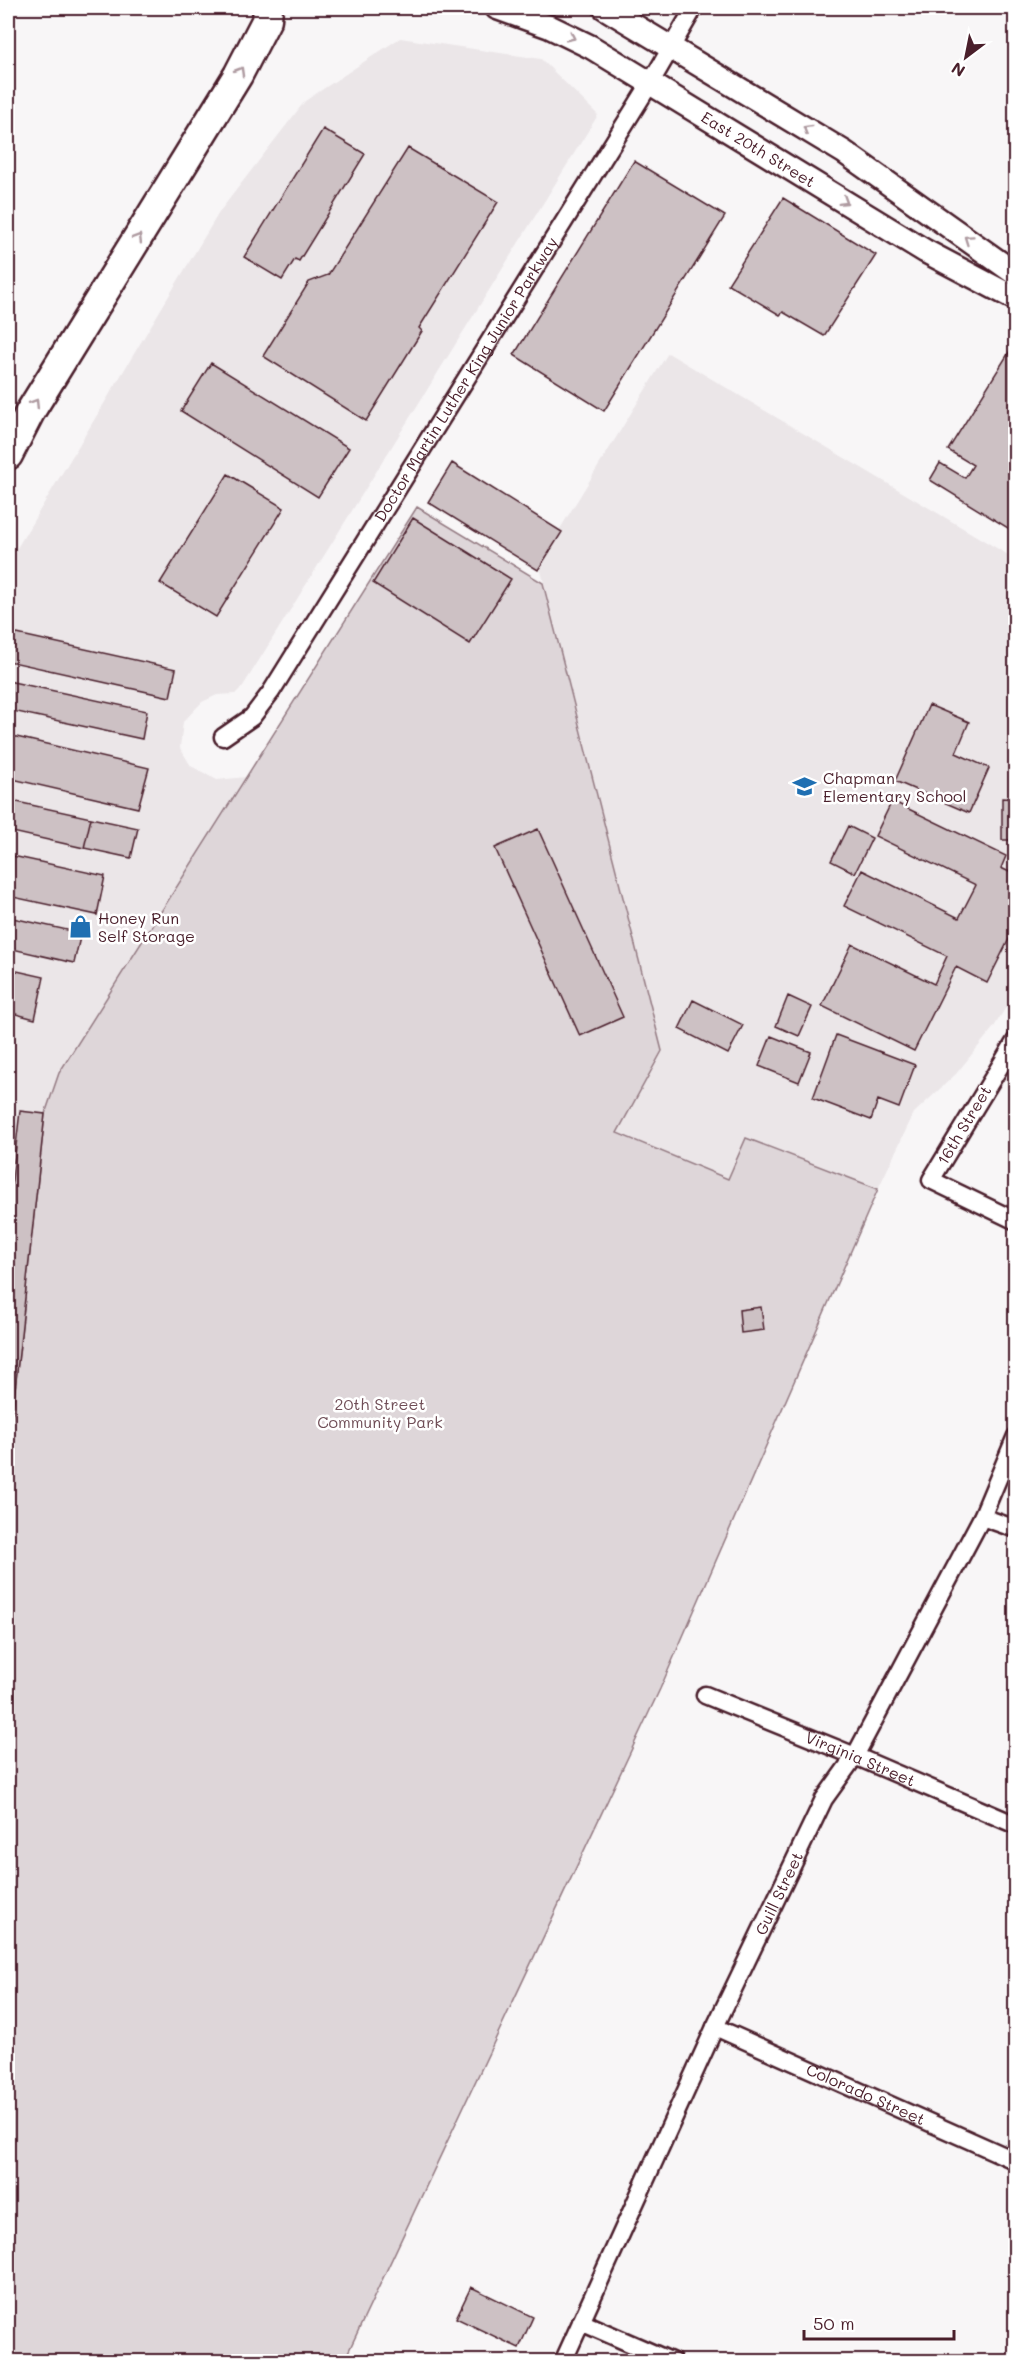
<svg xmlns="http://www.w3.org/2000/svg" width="1023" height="2369" viewBox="0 0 1023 2369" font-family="Mali,sans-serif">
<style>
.built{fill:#ebe6e8}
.green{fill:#ded6d9;stroke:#947a82;stroke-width:1.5}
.building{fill:#cdc1c4;stroke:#4a1f2b;stroke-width:1.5}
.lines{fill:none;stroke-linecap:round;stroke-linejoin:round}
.street-casing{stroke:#4a1f2b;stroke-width:21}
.secondary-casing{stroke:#4a1f2b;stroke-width:27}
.highway-casing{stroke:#4a1f2b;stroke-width:33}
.street{stroke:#fff;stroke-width:16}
.secondary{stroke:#fff;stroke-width:22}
.highway{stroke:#fff;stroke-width:28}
.oneway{stroke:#ae9aa0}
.labels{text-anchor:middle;stroke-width:5;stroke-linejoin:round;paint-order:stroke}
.street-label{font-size:16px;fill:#4a1f2b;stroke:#fff}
.poi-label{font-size:16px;fill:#4a1f2b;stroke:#fff;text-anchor:start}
.park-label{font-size:16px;fill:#6f4d56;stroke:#fff}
</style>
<rect width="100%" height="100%" fill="#f8f6f7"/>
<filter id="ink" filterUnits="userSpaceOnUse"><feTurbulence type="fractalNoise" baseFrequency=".0167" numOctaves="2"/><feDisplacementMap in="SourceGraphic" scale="12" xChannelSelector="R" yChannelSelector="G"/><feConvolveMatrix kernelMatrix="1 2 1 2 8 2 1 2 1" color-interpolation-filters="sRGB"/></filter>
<g filter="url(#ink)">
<path class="built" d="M400,38L541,59L598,115L243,686L235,694L217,695L202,702L183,722L180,748L191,766L217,780L246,777L59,1073L45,1114L8,1454V563L220,211L305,101Z
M668,353L1015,559V992L994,1027L956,1074L914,1113L878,1189L746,1138L728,1179L617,1133L662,1051L539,563Z"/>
<path class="green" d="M417,507L543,583L662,1051L617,1133L728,1179L746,1138L878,1189L660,1689L344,2361H8V1454L45,1114L59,1073Z"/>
<path class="building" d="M323,129L365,154L299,261L295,259L282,280L244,257Z
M408,148L498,202L419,328L422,331L366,421L263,356L309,282L328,275Z
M634,161L725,216L604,411L514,355Z
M783,198L876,255L824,336L783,312L780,315L728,284Z
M1016,341V533L930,480L940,463L965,478L973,465L948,450Z
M211,363L349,448L318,497L181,411Z
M452,463L562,532L538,570L428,502Z
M228,474L284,508L216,617L160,583Z
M413,518L511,579L470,644L373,583Z
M8,632L176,669L170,697L8,661Z
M8,681L147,711L142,739L8,710Z
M929,705L969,722L956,753L989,768L969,813L895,781Z
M8,735L149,768L138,808L8,778Z
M1002,798L1016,799V840H1002Z
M8,800L91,818L84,848L8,831Z
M892,801L1006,856L1001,868L1016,875V925L987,983L956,967L914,1051L822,1006L852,944L934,984L947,956L844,906L862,870L959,918L976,885L875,836Z
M91,818L138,828L131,858L84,848Z
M848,826L872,838L855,873L831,861Z
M538,829L623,1017L580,1036L495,848Z
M8,855L105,876L97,915L8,896Z
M8,917L81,933L74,963L8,948Z
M8,969L44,977L35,1019L8,1012Z
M788,996L812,1007L799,1036L776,1026Z
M693,1000L743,1025L728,1054L679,1029Z
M836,1035L915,1065L899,1108L878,1100L871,1120L813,1098Z
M771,1036L811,1052L799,1082L759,1066Z
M20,1111L45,1114L8,1454V1215Z
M761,1307L764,1330L741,1333L739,1310Z
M471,2287L533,2317L519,2348L456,2318Z"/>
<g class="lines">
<defs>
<g id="street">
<path id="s1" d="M223,737L252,717L271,692L651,82L694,8"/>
<path d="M1016,1040L931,1180L1016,1221"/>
<path d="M982,1517L1016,1529"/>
<path id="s2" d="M705,1695L855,1756L1016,1825"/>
<path id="s3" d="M715,2027L1016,2161"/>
<path d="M581,2322L673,2362"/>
<path id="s4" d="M563,2362L715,2027L824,1799L855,1756L982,1517L1016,1436"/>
</g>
<g id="secondary">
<path id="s5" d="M497,8L550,27L591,47L925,251L1016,299"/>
<path d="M605,8L844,152L1016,274"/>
</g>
<path id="highway" d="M8,455L30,412L238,75L267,19L268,8"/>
</defs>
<use href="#street" class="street-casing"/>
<use href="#secondary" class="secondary-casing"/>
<use href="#highway" class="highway-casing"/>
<use href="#street" class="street"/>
<use href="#secondary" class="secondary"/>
<use href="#highway" class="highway"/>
</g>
<defs><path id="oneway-chevron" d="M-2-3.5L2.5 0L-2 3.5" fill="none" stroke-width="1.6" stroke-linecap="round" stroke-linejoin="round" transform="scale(1.5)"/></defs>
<g class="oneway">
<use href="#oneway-chevron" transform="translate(571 37) rotate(26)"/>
<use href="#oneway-chevron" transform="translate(240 71) rotate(-60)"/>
<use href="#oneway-chevron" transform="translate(807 129) rotate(-149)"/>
<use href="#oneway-chevron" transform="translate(844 201) rotate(32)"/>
<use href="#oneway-chevron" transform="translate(138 238) rotate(-58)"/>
<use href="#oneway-chevron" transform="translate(968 239) rotate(-145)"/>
<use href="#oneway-chevron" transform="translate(35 403) rotate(-58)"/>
</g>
</g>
<defs>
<symbol id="school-bare" viewBox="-9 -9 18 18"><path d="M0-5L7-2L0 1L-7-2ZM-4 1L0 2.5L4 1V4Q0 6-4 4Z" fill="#1f6fb2" stroke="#fff" stroke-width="2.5" paint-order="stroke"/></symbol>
<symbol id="shop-bare" viewBox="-9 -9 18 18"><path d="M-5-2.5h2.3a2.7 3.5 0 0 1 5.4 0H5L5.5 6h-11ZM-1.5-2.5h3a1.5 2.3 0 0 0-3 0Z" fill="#1f6fb2" stroke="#fff" stroke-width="2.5" paint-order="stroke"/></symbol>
</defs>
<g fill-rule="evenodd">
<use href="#school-bare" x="788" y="770" width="33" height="33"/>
<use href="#shop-bare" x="64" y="910" width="33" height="33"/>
</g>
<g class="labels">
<g class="street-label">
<text dy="6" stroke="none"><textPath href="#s5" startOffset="298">East 20th Street</textPath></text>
<text dy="6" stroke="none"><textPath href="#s1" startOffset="435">Doctor Martin Luther King Junior Parkway</textPath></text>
<text transform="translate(964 1125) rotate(-59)" y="6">16th Street</text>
<text dy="6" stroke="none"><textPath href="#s2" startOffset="168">Virginia Street</textPath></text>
<text dy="6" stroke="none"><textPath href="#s4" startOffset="516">Guill Street</textPath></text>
<text dy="6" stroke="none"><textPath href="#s3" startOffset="165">Colorado Street</textPath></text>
</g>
<g class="poi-label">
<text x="823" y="784">Chapman<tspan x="823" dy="18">Elementary School</tspan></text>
<text x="98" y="924">Honey Run<tspan x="98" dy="18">Self Storage</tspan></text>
</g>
<g class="park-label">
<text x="380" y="1410">20th Street<tspan x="380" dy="18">Community Park</tspan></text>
</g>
</g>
<rect width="1023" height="2369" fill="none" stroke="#fff" stroke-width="30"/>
<rect x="15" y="15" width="993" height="2339" fill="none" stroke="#4a1f2b" stroke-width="2" filter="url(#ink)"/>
<g transform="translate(966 57) rotate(212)" stroke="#ffffff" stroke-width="4.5" paint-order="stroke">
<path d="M0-4.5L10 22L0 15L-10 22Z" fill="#4a1f2b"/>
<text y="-9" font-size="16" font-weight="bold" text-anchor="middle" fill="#4a1f2b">N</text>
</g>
<path d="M804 2330v9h150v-9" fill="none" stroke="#4a1f2b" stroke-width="3"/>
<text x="813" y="2330" font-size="18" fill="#4a1f2b" stroke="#ffffff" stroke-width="4.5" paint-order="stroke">50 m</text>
</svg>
